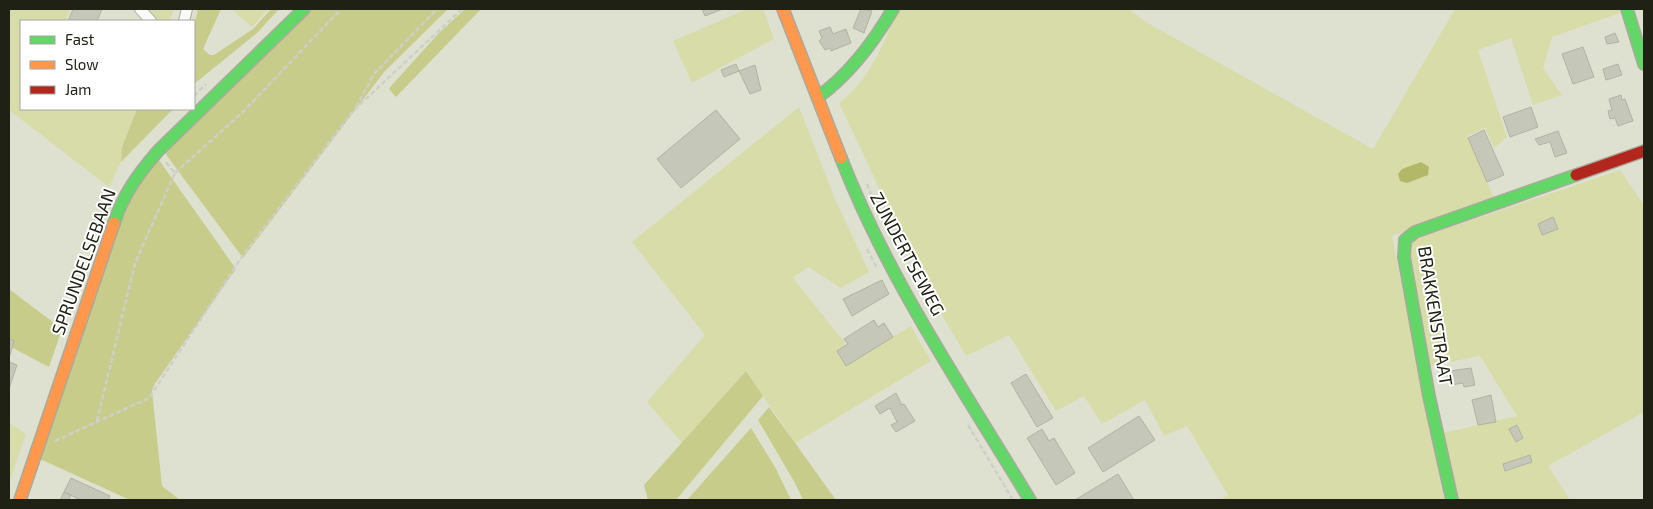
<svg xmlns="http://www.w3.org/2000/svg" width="1653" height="509" viewBox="0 0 1653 509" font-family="'Exo 2',sans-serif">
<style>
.green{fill:#d7dca9}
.forest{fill:#c7cc8a}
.water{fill:#b3b868}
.building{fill:#c5c7b8;stroke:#b0b2a4}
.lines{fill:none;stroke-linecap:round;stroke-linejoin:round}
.street-casing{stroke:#a9aa9d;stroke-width:12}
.fast-casing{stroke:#a9aa9d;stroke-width:14}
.slow-casing{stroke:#a9aa9d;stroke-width:14}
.jam-casing{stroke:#a9aa9d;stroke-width:14}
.path{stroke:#cfcfca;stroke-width:2.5;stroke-dasharray:5 2.5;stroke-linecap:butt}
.street{stroke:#fafaf8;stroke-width:10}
.fast{stroke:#63d668;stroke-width:11}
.slow{stroke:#ff974d;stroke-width:11}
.jam{stroke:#b3261e;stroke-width:11}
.labels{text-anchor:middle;stroke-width:4;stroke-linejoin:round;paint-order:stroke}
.street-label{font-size:18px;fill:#202115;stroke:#fff}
</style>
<rect width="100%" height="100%" fill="#dfe1d0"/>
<path class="green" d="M9,9H70L66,21H21V109H137L122,146L121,162L109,187L9,110Z
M146,9H174L170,21H158Z
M231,9H268L252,27Z
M747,9H763L774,39L692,83L673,41Z
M897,9H1129L1146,22L1373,149L1455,9H1619L1620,13L1552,37L1543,68L1562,95L1533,105L1511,38L1478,50L1507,137L1494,148L1485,128L1467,136L1494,198L1392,236L1444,500H1220L1228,495L1187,426L1164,436L1145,400L1102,424L1084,396L1056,411L1009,335L966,356L928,291L839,103C869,81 885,43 897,9Z
M799,107L835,199L869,272L841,288L808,267L793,278L857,358L911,326L931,361L795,443L746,371L682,443L647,402L705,335L632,242Z
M1620,170L1644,205V412L1548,466L1570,500H1457L1443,433L1517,416L1480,356L1429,366L1406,246L1410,241Z
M9,423L26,434L9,483Z"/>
<path class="forest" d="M198,9H221L203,49L210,55H214L253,29L271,9H279L257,33L194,84V28Z
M307,9H448L384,72L243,258L167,156L165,150Z
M465,9H481L396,97L389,89L392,85L437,35Z
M137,109L172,110L121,162L122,147Z
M159,160L236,269L154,385L152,391L162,486L180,500H130L40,459L115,230L134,189Z
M9,289L62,329L49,367L9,346Z
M746,371L763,396L676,500H648L644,485Z
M769,407L836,500H803L795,483L758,420Z
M751,428L776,469L791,500H687Z"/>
<path class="water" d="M1421,162L1429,167L1428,175L1407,183L1400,181L1398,174L1402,169Z"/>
<path class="building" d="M73,9H102L97,21H68Z
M702,9H723L705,16Z
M861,9L872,11L864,33L853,28Z
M830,27L833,34L846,29L851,43L831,51L830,48L825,50L819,41L822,38L819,31Z
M1615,33L1619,42L1607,44L1605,37Z
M1583,47L1594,77L1573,84L1562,54Z
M736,64L739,71L724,77L721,70Z
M1618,64L1622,75L1606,80L1603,69Z
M755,65L761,90L750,94L739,71Z
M1621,95L1622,100L1625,99L1633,121L1618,126L1615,118L1610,119L1608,111L1612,110L1609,99Z
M1531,107L1538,127L1510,137L1503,117Z
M716,110L740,139L681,188L657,159Z
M1484,130L1504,175L1487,182L1468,138Z
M1558,131L1567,153L1555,157L1550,142L1539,145L1535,139Z
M1553,217L1558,229L1542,235L1538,224Z
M882,280L889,294L852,316L843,299Z
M874,320L878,327L884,323L893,337L846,366L837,351L848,344L844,339Z
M9,339L14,341L10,355H9Z
M9,362L17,365L9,389Z
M1471,368L1475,385L1464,387L1463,383L1451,385L1447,375L1449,371Z
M1026,374L1053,418L1037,427L1011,383Z
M896,393L902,405L904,404L915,421L896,432L891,425L897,422L890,408L880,414L875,406Z
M1491,395L1496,422L1478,425L1472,400Z
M1139,416L1155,440L1103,472L1088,448Z
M1517,425L1523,438L1516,442L1509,429Z
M1042,429L1049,441L1054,438L1075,473L1056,485L1027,438Z
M1530,455L1532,462L1505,471L1503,464Z
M1118,474L1134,500H1075Z
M71,478L110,496L108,500H81L64,492Z
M64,492L71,495L69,500H60Z"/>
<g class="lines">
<defs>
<path id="street" d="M140,9L151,21
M184,21L187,9"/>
<path id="fast" d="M1627,9L1644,64
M818,97C850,74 873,43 893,9
M841,158C888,279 963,389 1030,500
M114,223C123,195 138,174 158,151L304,9
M1452,500L1429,396L1404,257L1405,240L1415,232L1576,175"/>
<path id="slow" d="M783,9L841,158
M20,500L114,223"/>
<path id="jam" d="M1576,175L1644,151"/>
</defs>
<use href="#street" class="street-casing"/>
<use href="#fast" class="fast-casing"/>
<use href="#slow" class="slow-casing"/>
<use href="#jam" class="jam-casing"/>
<path class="path" d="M194,96L206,84
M356,107L374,74L437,9
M175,173L244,111L341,9
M867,184L872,197
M867,249L877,268
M97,421L135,263L175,173L165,161
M968,425L1013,500
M55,441L149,398L241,258L353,111L462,9"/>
<use href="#street" class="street"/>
<use href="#fast" class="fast"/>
<use href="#slow" class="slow"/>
<use href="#jam" class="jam"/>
</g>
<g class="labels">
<g class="street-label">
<text transform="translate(907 254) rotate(62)" y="6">ZUNDERTSEWEG</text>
<text transform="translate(84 262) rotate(-70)" y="6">SPRUNDELSEBAAN</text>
<text transform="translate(1435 316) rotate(81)" y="6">BRAKKENSTRAAT</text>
</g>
</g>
<rect width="1653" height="509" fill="none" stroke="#202115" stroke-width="20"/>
<rect x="20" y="20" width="175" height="90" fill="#ffffff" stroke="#a6a6a1"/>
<rect x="30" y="36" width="25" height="8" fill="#63d668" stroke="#a6a6a1"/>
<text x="65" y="45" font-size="15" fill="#202115">Fast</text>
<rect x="30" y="61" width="25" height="8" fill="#ff974d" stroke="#a6a6a1"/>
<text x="65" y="70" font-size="15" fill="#202115">Slow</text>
<rect x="30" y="86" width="25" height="8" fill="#b3261e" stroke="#a6a6a1"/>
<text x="65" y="95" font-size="15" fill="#202115">Jam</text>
</svg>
